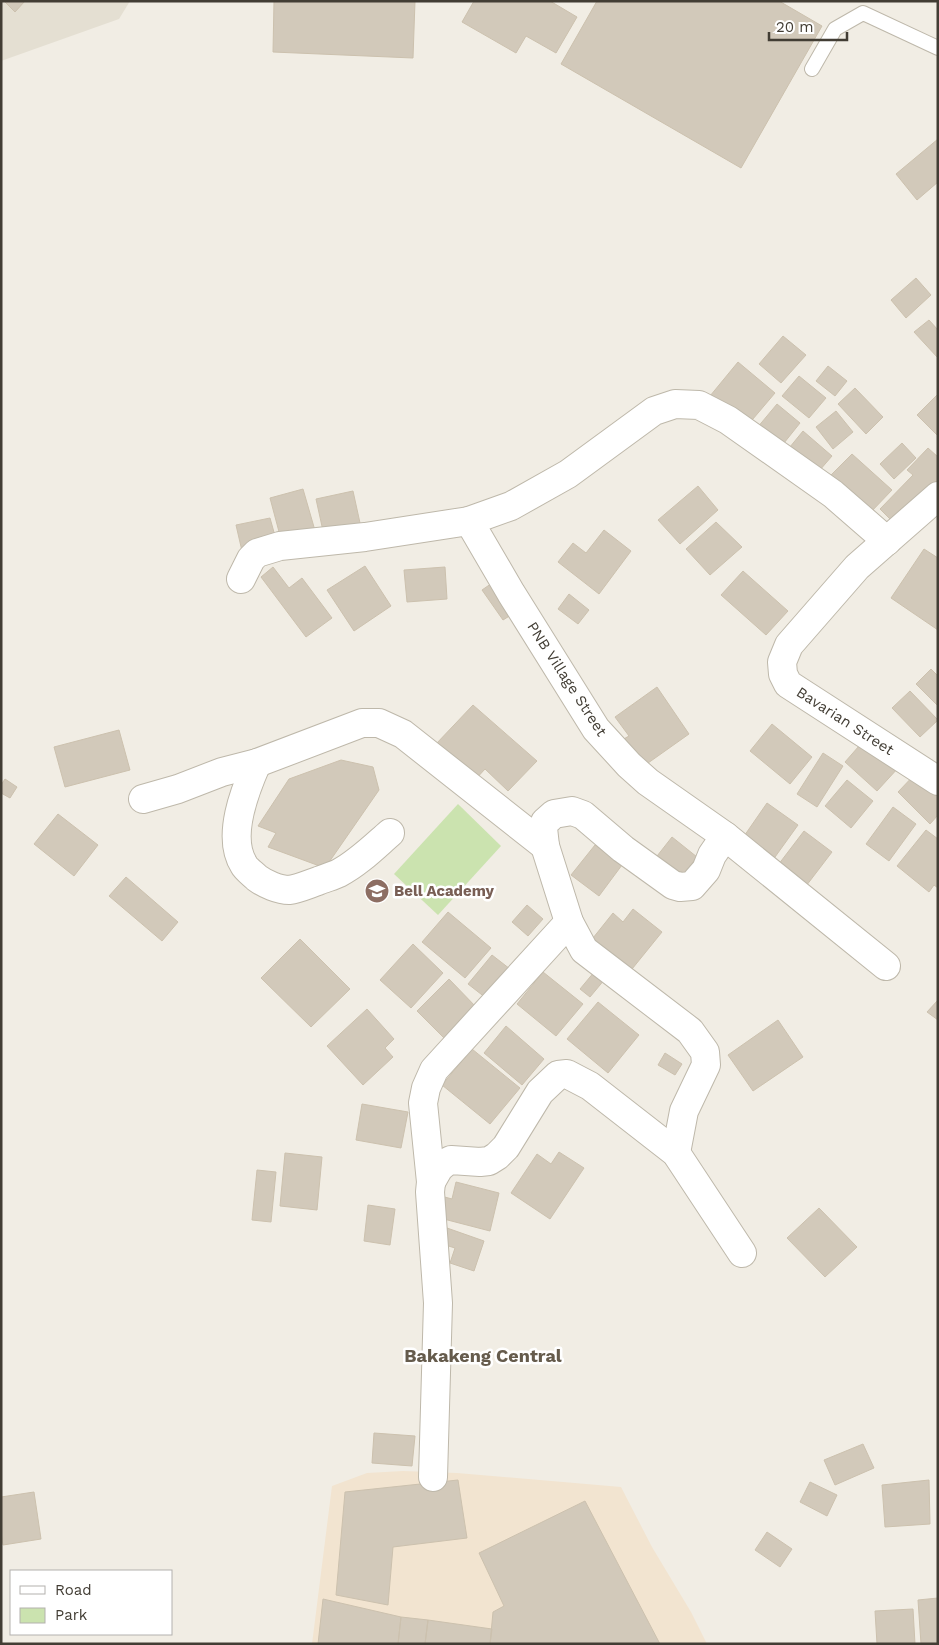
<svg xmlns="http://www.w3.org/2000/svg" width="939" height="1645" viewBox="0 0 939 1645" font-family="'Work Sans',sans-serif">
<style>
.residential{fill:#e4dfd2}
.commercial{fill:#f2e4d0}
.green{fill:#cbe3af}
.building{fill:#d2c9ba;stroke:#ccc1ae}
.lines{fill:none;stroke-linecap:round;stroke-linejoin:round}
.service-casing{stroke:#beb8aa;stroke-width:16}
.minor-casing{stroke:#beb8aa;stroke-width:30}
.service{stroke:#fff;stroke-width:14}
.minor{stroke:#fff;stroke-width:28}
.labels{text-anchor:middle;stroke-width:5;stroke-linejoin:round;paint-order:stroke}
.street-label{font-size:15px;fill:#423d34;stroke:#fff}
.education-label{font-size:15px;font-weight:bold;fill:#785e54;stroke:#fff;text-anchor:start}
.quarter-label{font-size:18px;font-weight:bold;fill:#655b4c;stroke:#fff}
</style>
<rect width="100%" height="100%" fill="#f1ede4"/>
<path class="residential" d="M1,1H130L119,19L1,61Z"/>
<path class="commercial" d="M403,1471L457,1473L621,1487L652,1547L691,1612L707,1644H312L332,1486L367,1473Z"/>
<path class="green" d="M458,804L501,846L438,915L394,874Z"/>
<path class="building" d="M4,1H25L15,12Z
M274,1H415L413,58L273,52Z
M474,1H550L577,17L556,53L526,36L516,53L462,22Z
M597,1H779L822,26L741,168L561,64Z
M938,139V182L917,200L896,174Z
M916,278L931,295L906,318L891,300Z
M929,320L938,330V358L914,332Z
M783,336L806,355L781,383L759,364Z
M738,362L775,393L747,426L710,396Z
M828,366L847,381L835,396L816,381Z
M799,376L826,398L809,418L782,396Z
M855,388L883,417L866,434L838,404Z
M938,394V436L917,415Z
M777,404L800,423L776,453L752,434Z
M836,411L853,432L833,449L816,427Z
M803,431L832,456L813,478L785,453Z
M902,443L916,458L894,479L880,464Z
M928,448L938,457V494L894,523L880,509L913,475L907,470Z
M852,454L892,490L870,513L824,482Z
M698,486L718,510L680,544L658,520Z
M303,489L316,534L282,543L270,498Z
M353,491L362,532L325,540L316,499Z
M270,518L277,543L242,551L236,525Z
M716,522L742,547L710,575L686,549Z
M604,530L631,551L599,594L558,562L573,543L586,553Z
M924,549L938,558V630L891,598Z
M365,566L391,606L354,631L327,590Z
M273,567L289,588L302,578L332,618L306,637L261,577Z
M445,567L447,599L407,602L404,570Z
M743,571L788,611L766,635L721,595Z
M498,579L519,610L503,620L482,590Z
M569,594L589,610L578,624L558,609Z
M931,669L938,676V706L916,684Z
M657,687L689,734L641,768L622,740L629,736L615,717Z
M910,691L938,720L920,737L892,708Z
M473,705L537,761L508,791L485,769L474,781L436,744Z
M772,724L812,757L790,784L750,751Z
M119,730L130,770L65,787L54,747Z
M866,738L899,767L877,791L845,762Z
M823,753L843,766L817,807L797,794Z
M341,760L373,767L379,790L325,868L268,847L276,833L258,826L289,779Z
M919,770L938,789V815L930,824L898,792Z
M5,779L17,787L10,798L1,793V785Z
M847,780L873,801L851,828L825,806Z
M767,803L798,825L770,864L740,842Z
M893,807L916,824L889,861L866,844Z
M58,814L98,845L74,876L34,844Z
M926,830L938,839V888L934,885L929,892L897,866Z
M804,831L832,852L803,890L775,869Z
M672,837L697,857L675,885L650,865Z
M595,845L622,865L599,896L571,875Z
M126,877L178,922L162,941L109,896Z
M527,905L543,919L528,936L512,922Z
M633,909L662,932L628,974L589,943L613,913L623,922Z
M448,912L491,948L465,978L422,942Z
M300,939L350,989L311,1027L261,978Z
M413,944L443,973L411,1008L380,980Z
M492,955L510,969L486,998L468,984Z
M595,971L605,979L590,997L580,989Z
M543,972L583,1004L556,1036L517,1004Z
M449,979L477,1008L446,1040L417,1011Z
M938,1000V1020L927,1012Z
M598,1002L639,1035L608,1073L567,1039Z
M367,1009L394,1039L385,1048L393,1057L363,1085L327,1046Z
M778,1020L803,1057L753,1091L728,1055Z
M506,1026L544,1059L522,1085L484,1053Z
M472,1049L520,1088L490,1124L442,1085Z
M665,1053L682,1064L675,1075L658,1065Z
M362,1104L408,1112L401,1148L356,1140Z
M559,1152L584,1168L550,1219L511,1193L537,1154L551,1164Z
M285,1153L322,1157L317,1210L280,1206Z
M257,1170L276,1172L271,1222L252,1220Z
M456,1182L499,1193L490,1231L436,1217L441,1196L452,1199Z
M368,1205L395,1209L390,1245L364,1241Z
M819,1208L857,1247L825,1277L787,1238Z
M447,1228L484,1241L474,1271L450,1263L455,1248L442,1244Z
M374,1433L415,1436L412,1466L372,1463Z
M863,1444L874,1468L835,1485L824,1460Z
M458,1480L467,1538L393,1547L388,1605L336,1595L345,1492Z
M929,1480L930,1524L885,1527L882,1485Z
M810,1482L837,1495L827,1516L800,1502Z
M34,1492L41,1539L3,1545L1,1533V1497Z
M585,1501L660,1644H490L493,1612L504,1606L479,1553Z
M767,1532L792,1549L780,1567L755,1550Z
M938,1598V1644H921L918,1600Z
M323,1599L401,1617L398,1644H318Z
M913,1609L915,1644H877L875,1611Z
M401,1617L428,1620L425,1644H398Z
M428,1620L492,1629L490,1644H425Z"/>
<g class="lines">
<defs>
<path id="service" d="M812,69L835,29L863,13L938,48"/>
<g id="minor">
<path id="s1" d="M938,496L857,567L789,645L782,662L783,674L788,684L938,781"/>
<path d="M241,579L251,559L257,553L280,546L365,537L469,521"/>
<path d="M257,763C245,790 226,837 244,865C246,869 253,874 257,878C265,884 279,890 289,890C298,889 309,884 318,881C325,878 333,876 339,873C358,863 374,847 390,833"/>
<path d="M143,799L178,789L222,772L257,763L362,723H379L403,734L545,846"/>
<path d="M725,836L886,966"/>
<path d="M676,1153L684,1111L706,1065L705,1052L690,1031L584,950L569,922L545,846L543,828L545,822L554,814L572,811L583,815L623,849L673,885L680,887L692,886L706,870L712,855L725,836L648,782L629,765L596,729L511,593L469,521L511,506L568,474L654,411L675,404L699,405L728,420L833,494L887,541"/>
<path d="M431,1182L439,1168L445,1163L451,1160L480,1162L489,1161L497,1156L506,1147L540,1092L558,1075L567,1074L590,1086L676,1153L742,1253"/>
<path d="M433,1477L438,1303L430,1192L431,1182L423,1103L426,1088L434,1070L569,922"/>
</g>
</defs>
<use href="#service" class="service-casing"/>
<use href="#minor" class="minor-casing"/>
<use href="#service" class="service"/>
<use href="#minor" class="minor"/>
</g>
<defs>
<symbol id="school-disc" viewBox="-11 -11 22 22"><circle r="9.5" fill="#8d6e63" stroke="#fff"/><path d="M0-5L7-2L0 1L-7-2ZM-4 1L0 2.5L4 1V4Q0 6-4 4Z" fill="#fff"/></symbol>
</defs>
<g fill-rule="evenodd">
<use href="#school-disc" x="363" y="877" width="28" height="28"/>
</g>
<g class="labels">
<g class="street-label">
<text transform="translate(567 679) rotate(57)" y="5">PNB Village Street</text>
<text dy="5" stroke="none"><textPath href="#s1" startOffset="321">Bavarian Street</textPath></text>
</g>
<g class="education-label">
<text x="394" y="896">Bell Academy</text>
</g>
<g class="quarter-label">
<text x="483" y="1362">Bakakeng Central</text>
</g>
</g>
<rect width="939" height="1645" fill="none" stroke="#423d34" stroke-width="5"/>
<rect x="10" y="1570" width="162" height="65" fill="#ffffff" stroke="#b3b1ae"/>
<rect x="20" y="1586" width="25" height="8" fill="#ffffff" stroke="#b3b1ae"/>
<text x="55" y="1595" font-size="15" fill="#423d34">Road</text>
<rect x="20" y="1608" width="25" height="15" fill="#cbe3af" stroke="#b3b1ae"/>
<text x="55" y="1620" font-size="15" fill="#423d34">Park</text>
<path d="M769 32v8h78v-8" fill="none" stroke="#423d34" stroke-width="2.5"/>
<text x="776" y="32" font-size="15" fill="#423d34" stroke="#ffffff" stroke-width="4" paint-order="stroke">20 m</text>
</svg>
